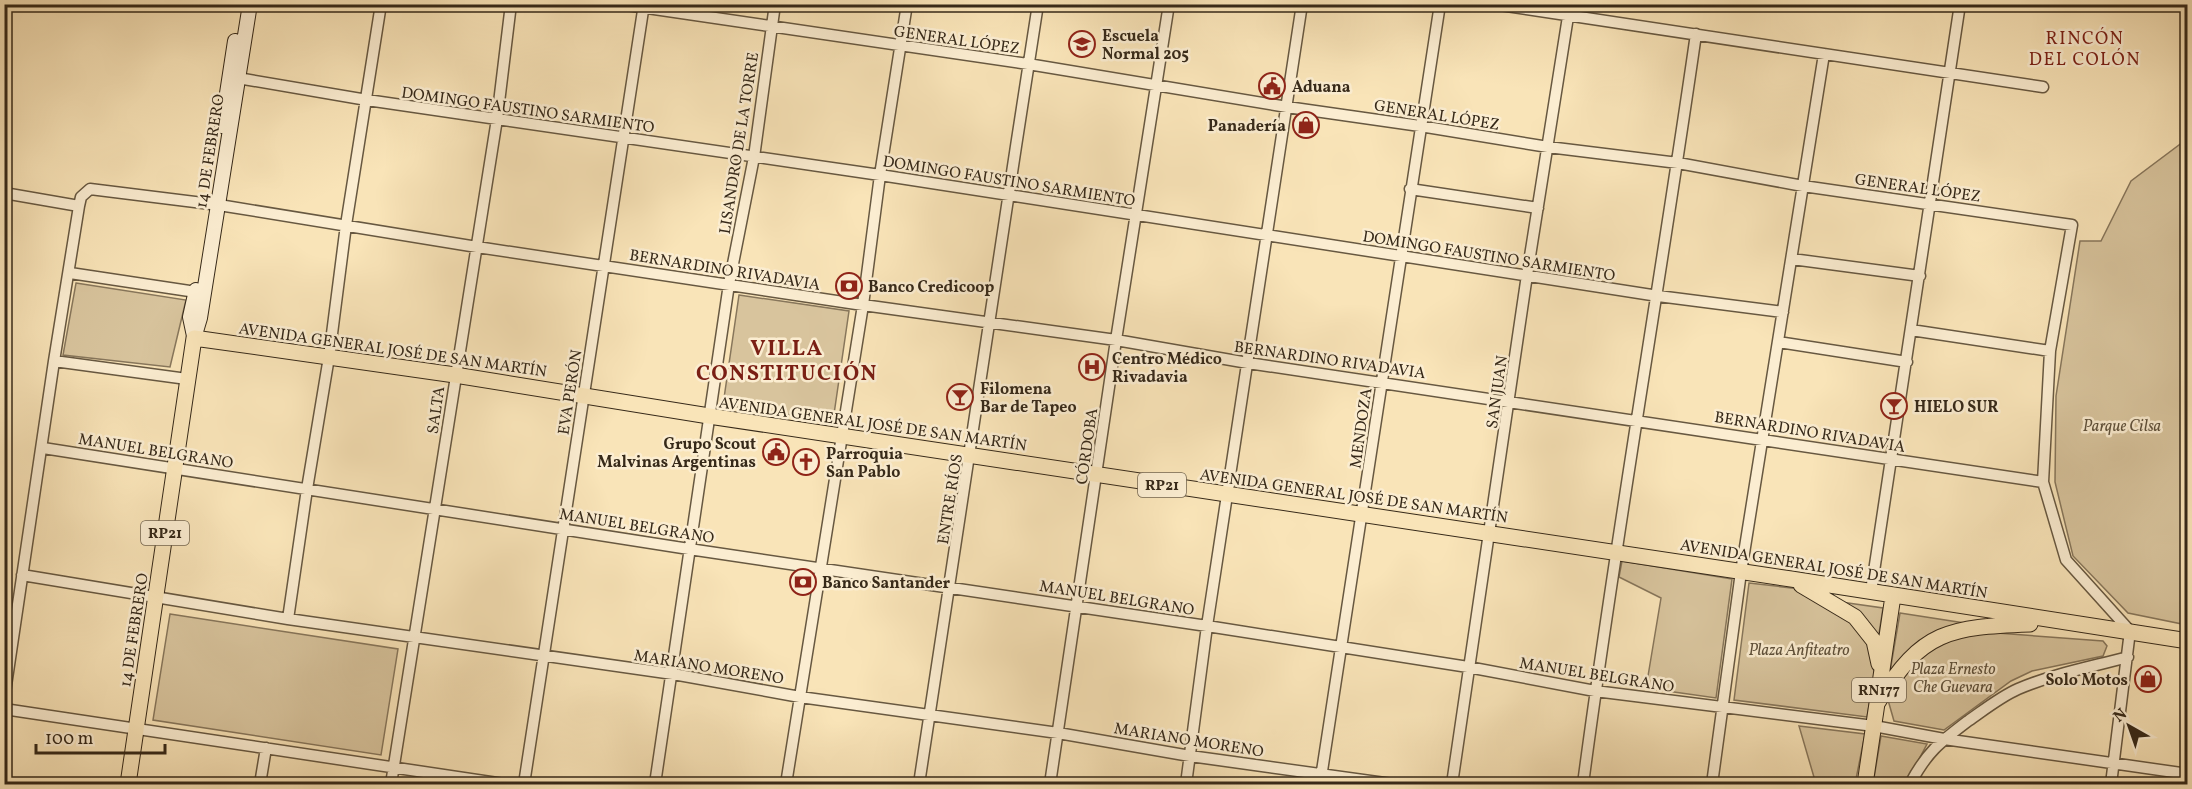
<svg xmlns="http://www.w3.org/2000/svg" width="2192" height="789" viewBox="0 0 2192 789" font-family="Vollkorn,serif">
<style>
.green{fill:#d8c49d;stroke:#87765b;stroke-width:1.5}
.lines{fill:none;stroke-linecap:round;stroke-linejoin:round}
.minor-casing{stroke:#675841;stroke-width:13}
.secondary-casing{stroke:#362919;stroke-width:16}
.primary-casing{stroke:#362919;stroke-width:17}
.minor{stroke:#fbedd1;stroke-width:10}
.secondary{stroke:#fbedd1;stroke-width:14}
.primary{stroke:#f9e4b8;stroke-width:15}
.labels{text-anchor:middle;stroke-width:5;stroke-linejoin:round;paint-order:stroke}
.shield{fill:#fbedd1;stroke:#716450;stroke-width:1.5}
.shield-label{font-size:15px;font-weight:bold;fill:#362919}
.poi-label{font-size:16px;font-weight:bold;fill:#362919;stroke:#fbedd1;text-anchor:start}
.street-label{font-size:16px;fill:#362919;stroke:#fbedd1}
.park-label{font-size:16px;font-style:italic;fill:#5e503a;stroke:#fbedd1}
.neighbourhood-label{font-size:18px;letter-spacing:1.5px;fill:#7a1f14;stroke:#fbedd1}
.district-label{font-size:22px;font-weight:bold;letter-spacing:1.5px;fill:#7a1f14;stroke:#fbedd1}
</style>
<rect width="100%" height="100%" fill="#f9e4b8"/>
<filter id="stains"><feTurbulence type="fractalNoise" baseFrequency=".00333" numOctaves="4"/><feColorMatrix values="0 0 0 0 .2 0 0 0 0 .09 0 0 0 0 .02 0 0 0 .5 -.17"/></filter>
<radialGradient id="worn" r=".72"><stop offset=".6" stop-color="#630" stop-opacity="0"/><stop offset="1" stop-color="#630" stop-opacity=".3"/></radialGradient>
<path class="green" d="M2187,139H2188L2187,625L2128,613L2073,556L2055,482L2056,396L2080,241H2101L2131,181Z
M76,283L186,300L170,367L63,355Z
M739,295L849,311L833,421L723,405Z
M1622,561L1732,579L1716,698L1646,688L1661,598L1619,577Z
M1749,583L1809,590L1874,641V678L1867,717L1734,700Z
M1841,602L1883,608L1877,646Z
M1900,613L1971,624L1889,677Z
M170,614L398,649L381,755L153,720Z
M1984,632L2103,641L2107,646L2103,656L2032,671L2011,681L1944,730L1894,721L1888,700L1894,688L1915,660L1947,640Z
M1799,726L1865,734L1855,784H1816Z
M1881,736L1927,744L1906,784H1873Z"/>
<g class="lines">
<defs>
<path id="minor" d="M620,4L1028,64L1287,107L1420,126L1548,147L1678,163L1803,186L2072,225L2050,351L2043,482L2066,560L2130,631L2111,784
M1493,4L2043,87
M232,77L367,100L880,175L1658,296L1783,312
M1410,189L1538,208
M4,193L79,206
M1792,259L1920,276
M70,273L196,292
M1911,330L2050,351
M1778,342L1907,362
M54,361L187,379
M43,448L689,549L1207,626L1468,667L1595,691L1874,726L1944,739L2188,774
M22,575L288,619L673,674L800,697L1058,733L1190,756L1392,784
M1871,591L1960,4
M288,619L307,489L329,357L346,225L381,4
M4,699L54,361L79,206L81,197L90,189L219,205L477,247L863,305L1116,340L1248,363L2043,482
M4,709L504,784
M260,784L266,748
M391,784L497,119L511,4
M524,784L644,4
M655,784L729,284L754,157L775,4
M786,784L863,305L880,175L907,4
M919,784C961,525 997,264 1038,4
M1050,784L1116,340L1169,4
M1186,784L1207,626L1302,4
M1320,784L1440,4
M1452,784L1527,275L1570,4
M1583,784C1616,534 1660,285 1696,34
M1712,784L1741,572L1824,54
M1910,784C1927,752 1939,743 1968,721C1984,710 2000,697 2018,689C2053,674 2091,667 2128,657"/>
<path id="secondary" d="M222,126L235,41
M194,336L190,317L196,290
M194,338L200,318L250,4"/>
<path id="primary" d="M1801,585L1855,617L1874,641L1879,664
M1878,702C1922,630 1950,627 2030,624
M128,784L194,338L455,375L709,416L1791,579L2188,641
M1865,784L1893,596"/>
</defs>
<use href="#minor" class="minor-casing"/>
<use href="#secondary" class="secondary-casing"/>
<use href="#primary" class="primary-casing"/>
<use href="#minor" class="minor"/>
<use href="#secondary" class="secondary"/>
<use href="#primary" class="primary"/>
</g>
<defs>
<symbol id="school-ring" viewBox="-11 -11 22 22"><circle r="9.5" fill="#fbedd1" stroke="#8f2418" stroke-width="1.5"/><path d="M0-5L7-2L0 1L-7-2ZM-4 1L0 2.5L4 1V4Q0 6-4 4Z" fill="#8f2418"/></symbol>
<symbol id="civic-ring" viewBox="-11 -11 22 22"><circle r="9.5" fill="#fbedd1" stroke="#8f2418" stroke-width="1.5"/><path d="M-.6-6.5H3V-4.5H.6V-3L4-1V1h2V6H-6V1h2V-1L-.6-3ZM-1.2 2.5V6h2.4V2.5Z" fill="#8f2418"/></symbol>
<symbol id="shop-ring" viewBox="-11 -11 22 22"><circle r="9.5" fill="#fbedd1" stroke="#8f2418" stroke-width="1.5"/><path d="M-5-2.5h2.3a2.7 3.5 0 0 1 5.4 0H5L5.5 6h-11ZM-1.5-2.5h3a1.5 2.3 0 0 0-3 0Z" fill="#8f2418"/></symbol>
<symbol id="bank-ring" viewBox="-11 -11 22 22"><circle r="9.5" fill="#fbedd1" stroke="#8f2418" stroke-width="1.5"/><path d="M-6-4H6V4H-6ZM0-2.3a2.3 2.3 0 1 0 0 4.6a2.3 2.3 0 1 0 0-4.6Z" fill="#8f2418"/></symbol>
<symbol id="hospital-ring" viewBox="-11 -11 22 22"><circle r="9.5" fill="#fbedd1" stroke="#8f2418" stroke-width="1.5"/><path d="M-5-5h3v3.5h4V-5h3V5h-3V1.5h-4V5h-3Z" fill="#8f2418"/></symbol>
<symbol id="bar-ring" viewBox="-11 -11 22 22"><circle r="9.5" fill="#fbedd1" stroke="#8f2418" stroke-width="1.5"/><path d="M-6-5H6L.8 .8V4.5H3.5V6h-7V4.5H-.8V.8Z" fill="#8f2418"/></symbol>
<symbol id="church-ring" viewBox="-11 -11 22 22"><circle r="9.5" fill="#fbedd1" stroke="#8f2418" stroke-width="1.5"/><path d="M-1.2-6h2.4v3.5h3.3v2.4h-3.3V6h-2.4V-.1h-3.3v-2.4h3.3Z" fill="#8f2418"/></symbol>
</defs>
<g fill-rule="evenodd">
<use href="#school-ring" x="1067" y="29" width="30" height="30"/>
<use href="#civic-ring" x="1257" y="71" width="30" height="30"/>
<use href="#shop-ring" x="1291" y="110" width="30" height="30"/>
<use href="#bank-ring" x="834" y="271" width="30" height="30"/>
<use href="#hospital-ring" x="1077" y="352" width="30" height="30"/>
<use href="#bar-ring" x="945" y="382" width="30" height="30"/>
<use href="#bar-ring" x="1879" y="391" width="30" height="30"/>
<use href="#civic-ring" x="761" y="437" width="30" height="30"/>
<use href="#church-ring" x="791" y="447" width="30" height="30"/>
<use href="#bank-ring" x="788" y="567" width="30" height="30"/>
<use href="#shop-ring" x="2133" y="664" width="30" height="30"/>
</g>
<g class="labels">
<g class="shield">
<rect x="1138" y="473" width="48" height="24" rx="4.5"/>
<rect x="141" y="521" width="48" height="24" rx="4.5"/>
<rect x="1852" y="678" width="54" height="24" rx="4.5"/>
</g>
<g class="shield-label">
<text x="1162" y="490">RP21</text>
<text x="165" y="538">RP21</text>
<text x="1879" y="695">RN177</text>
</g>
<g class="poi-label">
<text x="1102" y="41">Escuela<tspan x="1102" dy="18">Normal 205</tspan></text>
<text x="1292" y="92">Aduana</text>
<text x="1286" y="131" text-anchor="end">Panadería</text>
<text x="868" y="292">Banco Credicoop</text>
<text x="1112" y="364">Centro Médico<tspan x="1112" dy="18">Rivadavia</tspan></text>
<text x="980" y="394">Filomena<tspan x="980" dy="18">Bar de Tapeo</tspan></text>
<text x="1914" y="412">HIELO SUR</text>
<text x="756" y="449" text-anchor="end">Grupo Scout<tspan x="756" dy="18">Malvinas Argentinas</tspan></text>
<text x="826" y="459">Parroquia<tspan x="826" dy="18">San Pablo</tspan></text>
<text x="822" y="588">Banco Santander</text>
<text x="2128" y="685" text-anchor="end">Solo Motos</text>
</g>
<g class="street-label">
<text transform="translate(957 39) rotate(8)" y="6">GENERAL LÓPEZ</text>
<text transform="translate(528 109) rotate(8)" y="6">DOMINGO FAUSTINO SARMIENTO</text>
<text transform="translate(1437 114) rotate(9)" y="6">GENERAL LÓPEZ</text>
<text transform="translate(738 143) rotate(-81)" y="6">LISANDRO DE LA TORRE</text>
<text transform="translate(209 151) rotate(-81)" y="6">14 DE FEBRERO</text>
<text transform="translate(1009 180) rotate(9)" y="6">DOMINGO FAUSTINO SARMIENTO</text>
<text transform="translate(1918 187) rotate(8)" y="6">GENERAL LÓPEZ</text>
<text transform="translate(1489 255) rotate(9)" y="6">DOMINGO FAUSTINO SARMIENTO</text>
<text transform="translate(725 269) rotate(9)" y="6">BERNARDINO RIVADAVIA</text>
<text transform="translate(393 349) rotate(8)" y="6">AVENIDA GENERAL JOSÉ DE SAN MARTÍN</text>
<text transform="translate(1330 359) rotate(8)" y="6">BERNARDINO RIVADAVIA</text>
<text transform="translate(569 392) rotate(-81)" y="6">EVA PERÓN</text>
<text transform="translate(1496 392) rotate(-82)" y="6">SAN JUAN</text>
<text transform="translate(435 410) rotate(-82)" y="6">SALTA</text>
<text transform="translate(873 423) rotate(8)" y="6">AVENIDA GENERAL JOSÉ DE SAN MARTÍN</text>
<text transform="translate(1360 428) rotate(-82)" y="6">MENDOZA</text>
<text transform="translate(1810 431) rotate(9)" y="6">BERNARDINO RIVADAVIA</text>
<text transform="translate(1086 446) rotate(-82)" y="6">CÓRDOBA</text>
<text transform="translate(156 450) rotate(9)" y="6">MANUEL BELGRANO</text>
<text transform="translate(1354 495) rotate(8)" y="6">AVENIDA GENERAL JOSÉ DE SAN MARTÍN</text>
<text transform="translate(949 499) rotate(-81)" y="6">ENTRE RÍOS</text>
<text transform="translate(637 525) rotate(9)" y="6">MANUEL BELGRANO</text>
<text transform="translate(1834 568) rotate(9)" y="6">AVENIDA GENERAL JOSÉ DE SAN MARTÍN</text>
<text transform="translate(1117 597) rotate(9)" y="6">MANUEL BELGRANO</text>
<text transform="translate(133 630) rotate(-81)" y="6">14 DE FEBRERO</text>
<text transform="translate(709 666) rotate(9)" y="6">MARIANO MORENO</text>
<text transform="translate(1597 674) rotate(9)" y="6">MANUEL BELGRANO</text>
<text transform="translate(1189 739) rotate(9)" y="6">MARIANO MORENO</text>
</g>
<g class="park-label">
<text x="2122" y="431">Parque Cilsa</text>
<text x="1799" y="655">Plaza Anfiteatro</text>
<text x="1953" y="674">Plaza Ernesto<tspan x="1953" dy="18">Che Guevara</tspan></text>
</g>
<g class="neighbourhood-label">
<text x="2085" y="44">RINCÓN<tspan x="2085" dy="21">DEL COLÓN</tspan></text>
</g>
<g class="district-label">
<text x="787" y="355">VILLA<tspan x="787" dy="25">CONSTITUCIÓN</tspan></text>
</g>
</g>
<rect width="2192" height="789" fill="none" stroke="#f9e4b8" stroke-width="24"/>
<rect x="6" y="6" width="2180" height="777" fill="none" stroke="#362919" stroke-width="3"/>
<rect x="12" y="12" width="2168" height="765" fill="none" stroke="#362919" stroke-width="1.5"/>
<g transform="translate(2129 726) rotate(320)" stroke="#fbedd1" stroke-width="4.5" paint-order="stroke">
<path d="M0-4.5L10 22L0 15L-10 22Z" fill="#362919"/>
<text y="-9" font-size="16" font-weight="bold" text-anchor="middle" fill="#362919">N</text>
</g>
<path d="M36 744v9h129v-9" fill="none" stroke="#362919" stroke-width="3"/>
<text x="45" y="744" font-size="18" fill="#362919" stroke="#fbedd1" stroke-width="4.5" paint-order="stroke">100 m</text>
<rect width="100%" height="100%" filter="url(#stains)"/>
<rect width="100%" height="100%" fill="url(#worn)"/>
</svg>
